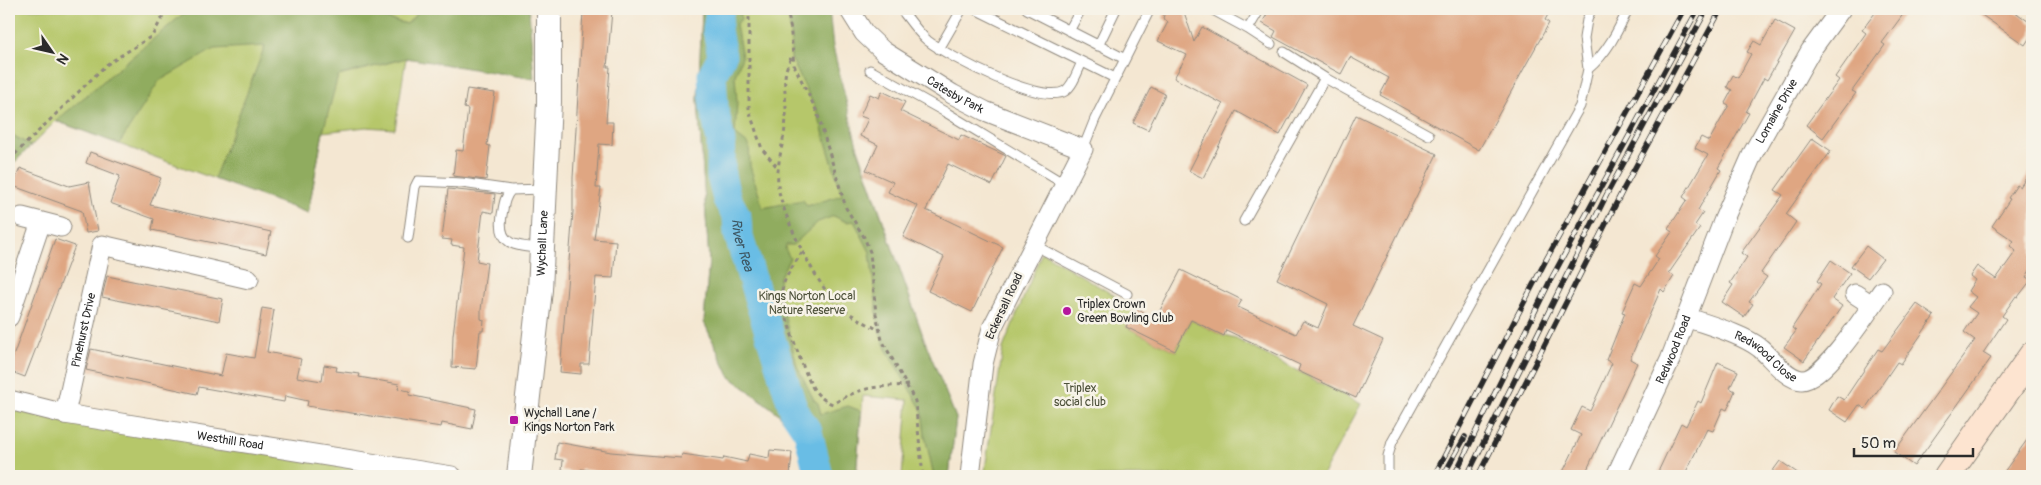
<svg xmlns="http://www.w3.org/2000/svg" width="2041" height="485" viewBox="0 0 2041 485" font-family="Pangolin,sans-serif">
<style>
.green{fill:#b6c76a;stroke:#70794a}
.forest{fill:#90ac5e;stroke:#5e6c44}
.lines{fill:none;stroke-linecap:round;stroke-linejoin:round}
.river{stroke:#69bde5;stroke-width:29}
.building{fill:#dfa682}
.service-casing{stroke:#90897e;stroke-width:11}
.minor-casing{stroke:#90897e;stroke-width:21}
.tertiary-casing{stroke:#90897e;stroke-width:26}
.secondary-casing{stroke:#90897e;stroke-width:28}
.path{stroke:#90897e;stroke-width:3;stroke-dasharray:4 4;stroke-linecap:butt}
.service{stroke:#fff;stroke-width:9}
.minor{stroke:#fff;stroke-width:19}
.tertiary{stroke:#fff;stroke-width:24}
.secondary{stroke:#fde4d0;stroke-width:26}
.rail-casing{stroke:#2b2b2b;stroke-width:5.5}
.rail{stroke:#f7f3e8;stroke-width:4;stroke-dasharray:11;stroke-linecap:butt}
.poi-dot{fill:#b5179e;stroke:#f7f3e8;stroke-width:2}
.labels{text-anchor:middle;stroke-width:5;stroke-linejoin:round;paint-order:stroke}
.street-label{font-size:12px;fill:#2b2b2b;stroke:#f7f3e8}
.park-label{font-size:12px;fill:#4e523b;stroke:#f7f3e8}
.poi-label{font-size:12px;fill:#2b2b2b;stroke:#f7f3e8;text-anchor:start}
.water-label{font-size:14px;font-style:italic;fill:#3e5763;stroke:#f7f3e8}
</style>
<rect width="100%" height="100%" fill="#f7f3e8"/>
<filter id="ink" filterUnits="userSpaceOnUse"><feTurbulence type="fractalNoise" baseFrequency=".02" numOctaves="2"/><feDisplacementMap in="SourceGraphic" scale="10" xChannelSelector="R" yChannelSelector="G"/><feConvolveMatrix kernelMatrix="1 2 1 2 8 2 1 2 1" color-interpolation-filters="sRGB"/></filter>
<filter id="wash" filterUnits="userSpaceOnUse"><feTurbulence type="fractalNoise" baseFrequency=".0096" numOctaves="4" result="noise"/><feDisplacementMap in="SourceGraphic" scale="20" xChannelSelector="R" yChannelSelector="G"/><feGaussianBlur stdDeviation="1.12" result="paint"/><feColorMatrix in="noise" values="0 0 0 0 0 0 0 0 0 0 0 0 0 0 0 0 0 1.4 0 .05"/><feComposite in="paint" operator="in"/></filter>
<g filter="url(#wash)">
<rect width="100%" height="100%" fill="#f4e7d2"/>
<path class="green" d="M9,9H348L339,76L406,58L395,129L366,127L323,132L308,213L56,121L31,146L9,133Z
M350,9H421L407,24Z
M698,9H810L924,339L956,418L949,476H902L908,400L863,396L856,476H806L803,445L778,413L729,376L704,322L709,260L698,100L702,13Z
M1042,252L1135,308L1126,327L1175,351L1191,320L1224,336L1236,339L1361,404L1322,476H984L1003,348Z
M9,403L399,476H9Z"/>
<path class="forest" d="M189,9H350L407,24L421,9H529L534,79L406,58L338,76L323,132L308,213L214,179L265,46L214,49L159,81L119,144L56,121Z
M698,9H739L741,19L736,25L742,57L735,76L737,102L735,134L749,145L750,166L763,208L803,200L807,206L842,195L817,112L791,58V33L787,9H829L833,47L858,150L924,339L956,418L949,476H934L925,436L922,410L886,349L879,330L870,252L854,221L846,222L834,216L818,222L793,245H786L785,249L790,258L780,276L778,288L797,366L814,400L818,403L821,414L848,406L861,411L856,476H806L803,445L778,413L729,376L704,322L709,260L698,100L702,13Z
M9,133L31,146L9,168Z"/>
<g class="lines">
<path class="river" id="s1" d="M720,9L717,30L722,56L712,75L714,107L721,142V176L727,199L737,217L738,234L794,411L808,432L819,476"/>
</g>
<g id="blocks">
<path class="building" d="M587,9L612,11L607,67H610L606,122H613L612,145L599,144L596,188H601L594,239L616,241L613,278L596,277L589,364H581V374L560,372L573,212V178L583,12H587Z
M1183,9L1194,42L1202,27L1307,85L1280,135L1236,111L1203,178L1189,171L1223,104L1174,78L1187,55L1158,41L1168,22L1163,18L1166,10Z
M1270,9H1551L1545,20L1549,23L1479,150L1380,95L1389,78L1350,57L1341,74L1273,37L1276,31L1262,23Z
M1878,9H1907L1882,43L1885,45L1852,91L1856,93L1823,138L1806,125L1839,80L1835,77L1866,33L1862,30Z
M1973,9H2011L2032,24V34L2025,45Z
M1775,20L1795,31L1767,80L1764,78L1746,112L1749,113L1718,168L1721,170L1698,210L1703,213L1695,225L1700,228L1669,273L1674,276L1664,292L1661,289L1630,359L1637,363L1584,476H1561L1581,435L1571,430L1582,407L1590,411L1612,363L1606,360L1625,313L1622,312L1635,283L1641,286L1659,259L1655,256L1672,232L1668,229L1687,200L1683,197L1708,155L1695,148L1701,137L1709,141L1729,105L1725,103L1732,90L1727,87L1733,75L1738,78L1751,54L1747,52L1754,41L1761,45Z
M1151,87L1165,94L1148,130L1133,123Z
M467,89L495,93L487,145L490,146L486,180L453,176L456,150L463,151L468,109L464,108Z
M882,91L905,102L900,111L959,140L961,135L1006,156L992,185L948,164L926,210L1003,247L972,312L928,291L944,257L903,237L918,206L888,192L893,182L866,170L878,145L860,136L868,119L860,116L870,94L879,98Z
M1356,115L1437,154L1353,326L1383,340L1356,398L1298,371L1300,365L1226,330L1224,336L1191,320L1175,351L1126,327L1135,308L1156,318L1181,270L1242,300L1238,307L1296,334L1303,321L1318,328L1328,304L1277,279Z
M1812,138L1831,151L1786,214L1796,222L1761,273L1767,277L1749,302L1753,304L1744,317L1722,302L1733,285L1730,283L1747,257L1741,253L1783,195L1775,190Z
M90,152L161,178L150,205L271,232L266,254L152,230L154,219L110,203L120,176L86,163Z
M20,168L69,186L89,182L98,231L86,233L82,211L13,186Z
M2032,169V267L2026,277L2031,280L2018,297L2016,296L2002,316L2006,319L1983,353L1991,358L1914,466L1894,452L1975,340L1964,332L1977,313L1968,307L1976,297L1968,291L1975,280L1970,276L1977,266L1996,279L2016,251L2010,246L2014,241L1992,226L2010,199L2008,198L2017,185L2020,187Z
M448,189L495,194L493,213L483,211L477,261L487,263L481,310V319L484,320L483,331H480L476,369L452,367L453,335L464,247L451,245L452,240L442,239Z
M55,239L75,246L25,377L9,371V368Z
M1866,246L1883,259L1868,278L1851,266Z
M1831,260L1850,273L1832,299L1842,306L1804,361L1784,347L1796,331L1792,328L1821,284L1817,281Z
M107,276L223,299L219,321L102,297Z
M1917,304L1934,316L1901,364L1897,362L1865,409L1859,405L1847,422L1829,410L1837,396L1844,400L1878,349L1882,351Z
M262,308L274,310L267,352L301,359L297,377L322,381L324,365L337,367L336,371L360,374L359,377L399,384L398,389L410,391L409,395L476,409L472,429L442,423L441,427L307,406L308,401L285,396L284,402L199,387L197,394L86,370L91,349L221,376L226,353L254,358Z
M1718,362L1738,371L1730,388L1735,391L1727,410L1723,408L1713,431L1707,429L1684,476H1656L1681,423L1686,426L1698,401L1701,403Z
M2032,433V476H2001Z
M557,442L611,452L681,458L682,454L723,460L724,457L747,462L749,454L769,458L770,450L792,452L790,476H632L581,469L580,473L562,470L563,460L555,459Z
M1780,461L1802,476H1769Z"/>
</g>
</g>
<g filter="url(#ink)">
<use href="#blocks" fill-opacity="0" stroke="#90897e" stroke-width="1"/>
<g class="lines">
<defs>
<path id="service" d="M901,9C909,19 918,33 928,41C949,57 1041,105 1065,91C1073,86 1078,70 1082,62
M975,9L1115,78
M1027,9L1125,59
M1211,9L1248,29L1260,9
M1248,29L1271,44
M1069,31L1081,9
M1098,46L1116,9
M939,49L962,9
M1588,69C1607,53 1618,31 1628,9
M870,70L947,113L1066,185
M1325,78L1429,135
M1083,149L1095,119L1150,9
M1244,221L1325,78L1284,52
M408,238L415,187L418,181L462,183L511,190
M1034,245L1127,294
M541,248C516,246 497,246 502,215C504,205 504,198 511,190L544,189
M1388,476V456L1392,442L1580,106L1588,69L1584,38L1587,20L1591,9"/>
<g id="minor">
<path id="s2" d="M849,9L864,33L883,51L952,94L985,111L1083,149L992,328L983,364L970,476"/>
<path d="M22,217L61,227"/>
<path d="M1855,294L1872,305"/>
<path d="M9,317L41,222"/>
<path id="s3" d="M1686,317C1708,325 1742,334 1760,348C1771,357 1786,379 1802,380C1823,381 1869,310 1882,291"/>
<path id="s4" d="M9,400L65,414L452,476"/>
<path id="s5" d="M65,414L102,245L249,279"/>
<path id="s6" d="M1616,476L1670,360L1724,219L1753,153L1811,50L1841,9"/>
</g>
<g id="tertiary">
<path id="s7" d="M519,476L540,290L549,102V9"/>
</g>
<path id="secondary" d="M1947,476L2032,355"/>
</defs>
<use href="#service" class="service-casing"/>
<use href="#minor" class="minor-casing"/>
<use href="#tertiary" class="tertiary-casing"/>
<use href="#secondary" class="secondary-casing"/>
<path class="path" d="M749,9V110L762,149L777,167
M787,9L790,24L794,65L817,112L846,208L864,237L870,252L876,314L882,340L915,401L923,476
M791,58C780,76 787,97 786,117C785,140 776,162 778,185C780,211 814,279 832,298C845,313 862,321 879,330
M9,160L106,65L152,36L165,13L175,9
M802,252C795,264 782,279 782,293C782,310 805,378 815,391C820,397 826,402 833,404C862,386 875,387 908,385"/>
<use href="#service" class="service"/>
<use href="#minor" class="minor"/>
<use href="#tertiary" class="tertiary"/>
<use href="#secondary" class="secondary"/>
<defs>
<path id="rail" d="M1434,476L1547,258L1684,9
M1443,476L1465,437
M1454,476L1550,281L1698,9
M1467,476L1608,192L1707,9
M1478,476L1624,188L1721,9"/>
</defs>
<use href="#rail" class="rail-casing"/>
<use href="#rail" class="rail"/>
</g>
</g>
<g class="poi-dot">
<circle cx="1067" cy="311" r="5"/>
<rect x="509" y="415" width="10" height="10" rx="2.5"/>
</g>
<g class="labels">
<g class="street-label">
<text dy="4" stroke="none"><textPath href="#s2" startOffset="139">Catesby Park</textPath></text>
<text dy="4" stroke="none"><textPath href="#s6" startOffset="399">Lomaine Drive</textPath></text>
<text dy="4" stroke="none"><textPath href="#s7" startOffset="234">Wychall Lane</textPath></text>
<text transform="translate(1004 306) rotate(-65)" y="4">Eckersall Road</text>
<text dy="4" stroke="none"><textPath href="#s5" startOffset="86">Pinehurst Drive</textPath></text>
<text dy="4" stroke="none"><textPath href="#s6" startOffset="139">Redwood Road</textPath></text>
<text dy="4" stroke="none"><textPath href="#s3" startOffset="90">Redwood Close</textPath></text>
<text dy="4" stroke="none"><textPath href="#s4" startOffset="225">Westhill Road</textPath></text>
</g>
<g class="park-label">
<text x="807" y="300">Kings Norton Local<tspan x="807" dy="14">Nature Reserve</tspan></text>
<text x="1080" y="392">Triplex<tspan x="1080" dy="14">social club</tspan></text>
</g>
<g class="poi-label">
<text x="1077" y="308">Triplex Crown<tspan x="1077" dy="14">Green Bowling Club</tspan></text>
<text x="524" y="417">Wychall Lane /<tspan x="524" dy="14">Kings Norton Park</tspan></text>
</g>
<g class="water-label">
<text dy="5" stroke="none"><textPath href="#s1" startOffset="244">River Rea</textPath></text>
</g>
</g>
<rect width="2041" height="485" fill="none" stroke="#f7f3e8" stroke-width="30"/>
<g transform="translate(52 52) rotate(124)" stroke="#f7f3e8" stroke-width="4" paint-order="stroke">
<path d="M0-4L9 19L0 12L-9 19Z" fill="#2b2b2b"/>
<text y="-8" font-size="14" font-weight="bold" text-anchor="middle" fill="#2b2b2b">N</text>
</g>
<path d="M1854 448v8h119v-8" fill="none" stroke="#2b2b2b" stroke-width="2.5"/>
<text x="1861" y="448" font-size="15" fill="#2b2b2b" stroke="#f7f3e8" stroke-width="4" paint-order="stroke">50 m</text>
</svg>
